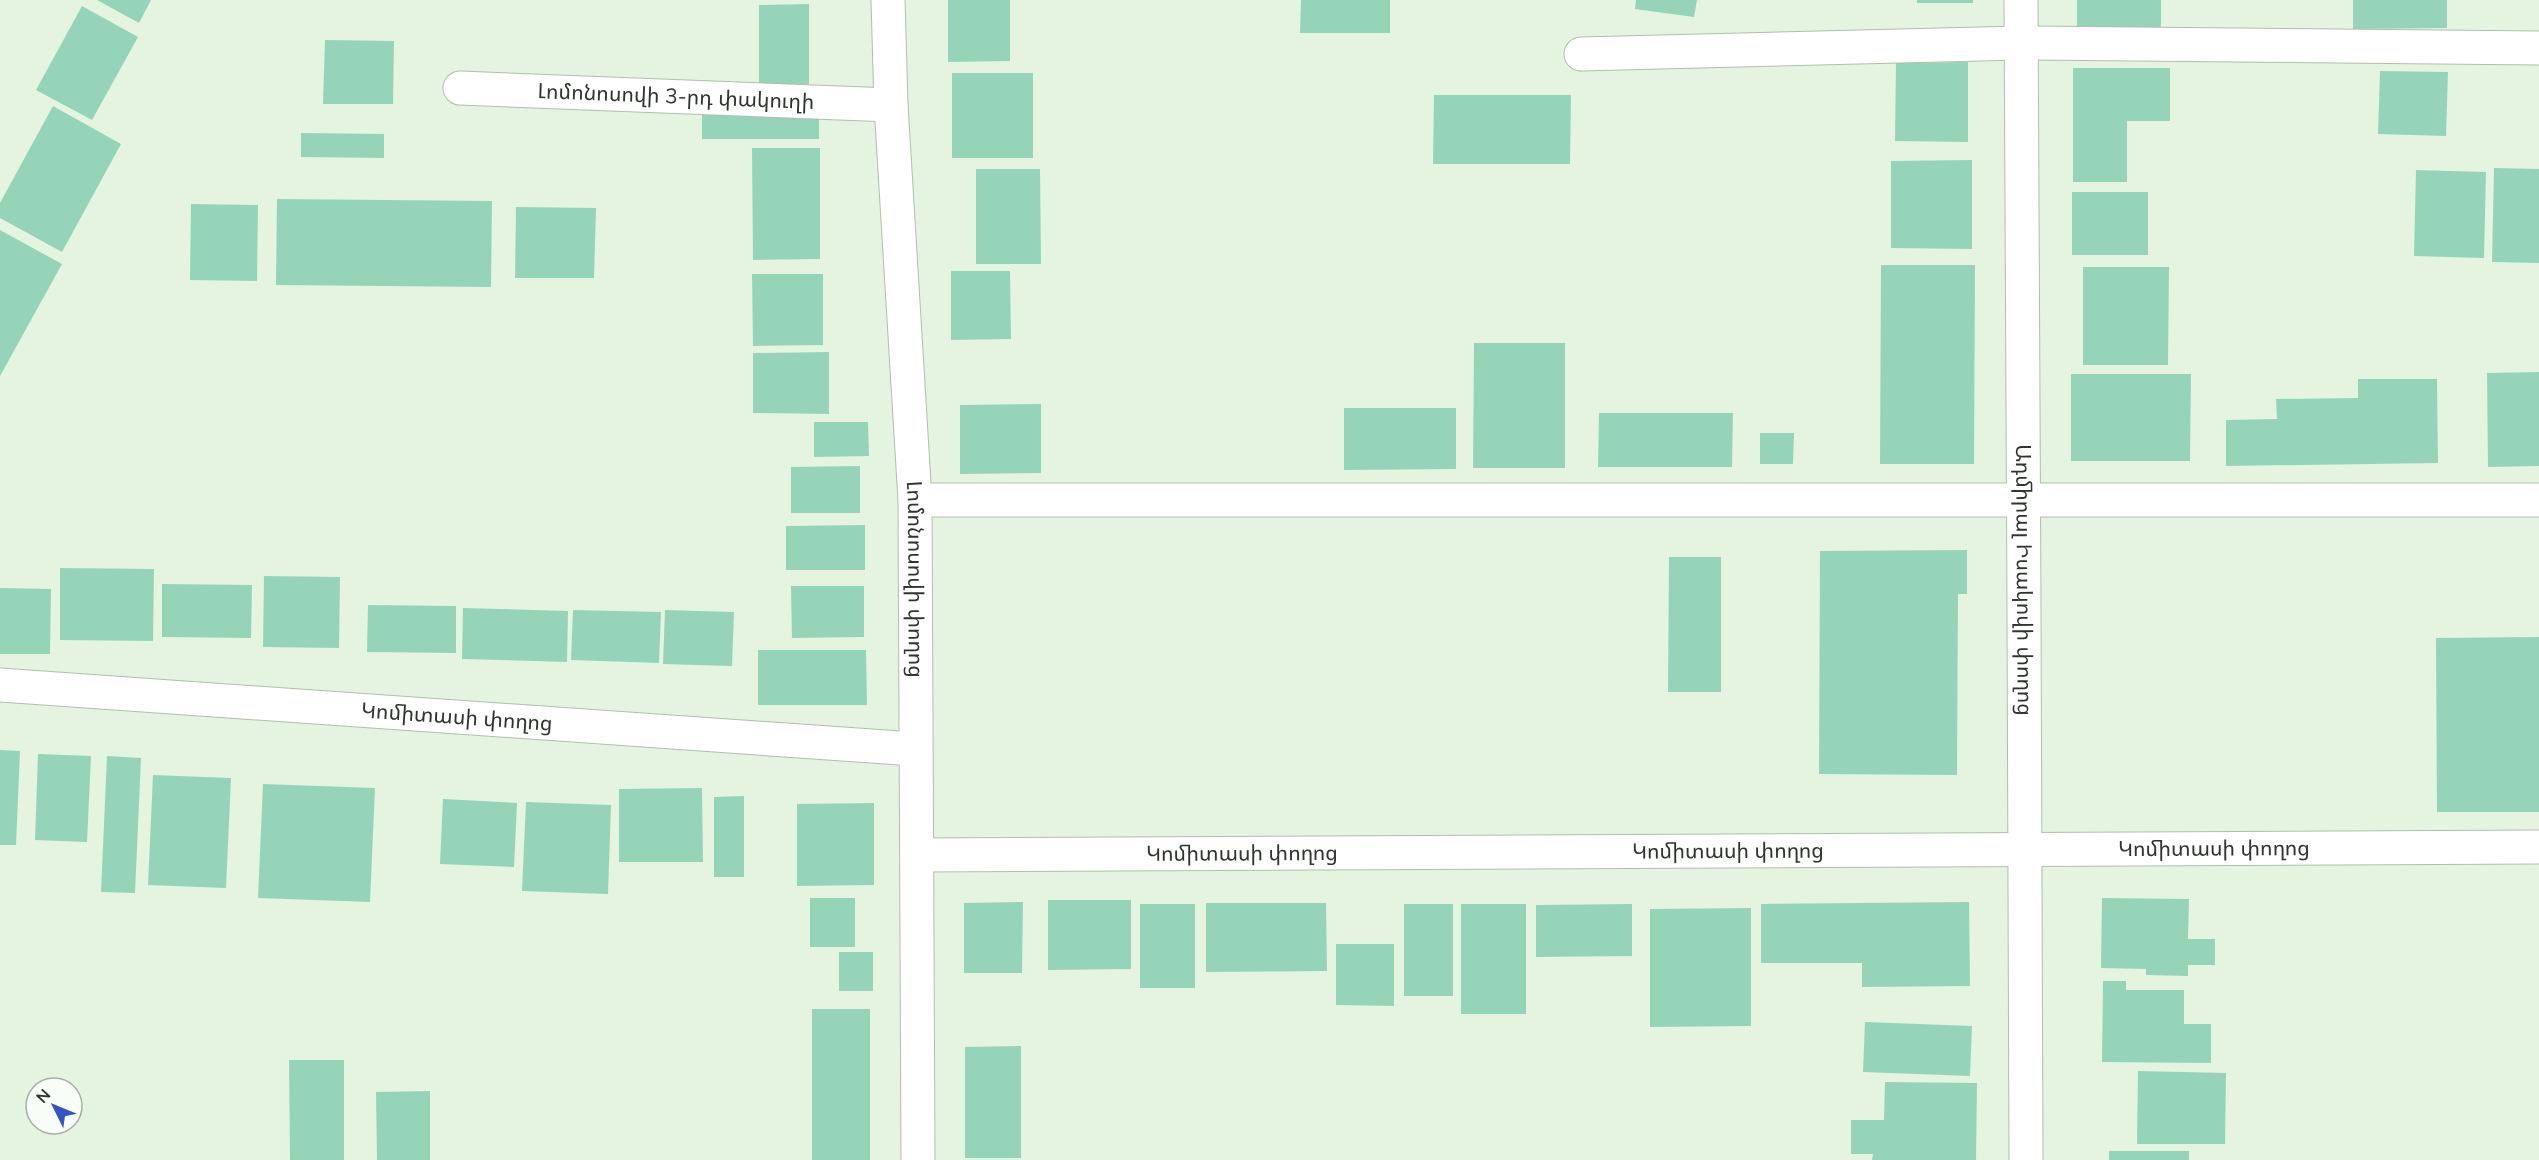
<svg xmlns="http://www.w3.org/2000/svg" width="2539" height="1160" viewBox="0 0 2539 1160" font-family="Mulish,'Noto Sans Armenian',sans-serif">
<style>
.building{fill:#95d4b9}
.lines{fill:none;stroke-linecap:round;stroke-linejoin:round}
.minor-casing{stroke:#b0bfad;stroke-width:35}
.minor{stroke:#fff;stroke-width:33}
.labels{text-anchor:middle;stroke-width:4.5;stroke-linejoin:round;paint-order:stroke}
.street-label{font-size:21px;fill:#2f352e;stroke:#f8fef7}
</style>
<rect width="100%" height="100%" fill="#e4f4e1"/>
<path class="building" d="M97,0H151L139,23Z
M948,0H1010V61L948,62Z
M1301,0H1390V33H1300Z
M1636,0H1697L1694,17L1635,9Z
M1917,0H1973V3H1917Z
M2077,0H2161V28L2077,29Z
M2353,0H2447V28L2353,29Z
M809,4V84H759V5Z
M82,6L138,37L92,120L36,90Z
M325,40L394,41L393,104H323Z
M1968,62V142L1895,141L1896,63Z
M2073,68H2170V121H2127V182H2073Z
M2380,71L2448,72L2446,136L2378,134Z
M952,73H1033V158H952Z
M1434,95H1571L1570,164H1433Z
M53,106L121,144L62,252L0,218V203Z
M819,112V139H702V113Z
M301,133L384,134V158L301,157Z
M752,148H820V259L753,260Z
M1972,160V249L1891,248V161Z
M2494,168L2539,169V263L2492,262Z
M976,169H1040L1041,264H976Z
M2416,170L2486,172L2484,258L2414,256Z
M2072,192H2148V255H2072Z
M277,199L492,201L491,287L276,285Z
M191,204L258,205L257,281L190,280Z
M516,207L596,208L594,278H515Z
M0,230L62,264L0,376Z
M1881,265H1975L1974,464H1880Z
M2083,267H2169L2168,365H2083Z
M951,271H1010L1011,339L951,340Z
M752,274H823V345L753,346Z
M1474,343H1565V468H1473Z
M829,352V414L753,413V353Z
M2539,372V466L2488,467L2487,373Z
M2071,374H2191L2190,461H2071Z
M2358,379H2437L2438,463L2226,466V420L2277,419L2276,399L2358,398Z
M1041,404V473L960,474V405Z
M1344,408H1456V469L1344,470Z
M1599,413H1733L1732,467H1598Z
M814,422H868L869,456L814,457Z
M1760,433H1794L1793,464H1760Z
M860,466V513H791V467Z
M865,525V570H786V526Z
M1967,550V594H1958L1957,775L1819,774L1820,551Z
M1669,557H1721V692H1668Z
M60,568L154,569L153,641L60,640Z
M264,576L340,577L339,648L263,647Z
M162,584L252,585L251,638L162,637Z
M791,586H864V637L792,638Z
M0,588L51,589L50,654H0Z
M368,605L456,606V653L367,652Z
M463,608L568,611L567,662L462,659Z
M573,610L661,612L659,663L571,660Z
M665,610L734,612L732,666L663,664Z
M2539,637V812H2437L2436,638Z
M758,650H866L867,705H758Z
M0,750L20,751L16,845H0Z
M38,754L91,756L87,842L35,840Z
M107,756L141,758L135,893L101,892Z
M153,775L231,778L226,888L148,885Z
M263,784L375,788L370,902L258,898Z
M702,788L703,862H619V789Z
M744,796V877H714V797Z
M443,799L517,803L514,867L440,864Z
M526,802L611,805L608,894L522,891Z
M874,803V885L797,886V804Z
M810,898H855V947H810Z
M2102,898L2189,899L2188,939H2215V965H2188V976L2146,975V969L2101,968Z
M1048,900H1131V969L1048,970Z
M1023,902L1022,973H964V903Z
M1969,902L1970,986L1862,987V963H1761V904Z
M1206,903H1326L1327,971L1206,972Z
M1140,904H1195V988H1140Z
M1404,904H1453V996H1404Z
M1461,904H1526V1014H1461Z
M1632,904V956L1536,957V905Z
M1751,908V1026L1650,1027V909Z
M1336,944H1394V1006L1336,1005Z
M839,952H873V991H839Z
M2103,981H2126V990H2184V1024H2211V1063L2102,1062Z
M812,1009H870V1160H812Z
M1865,1022L1972,1026L1970,1076L1863,1072Z
M1021,1046V1158H965V1047Z
M289,1060H344V1160H290Z
M2138,1071L2226,1073L2225,1144H2137Z
M1885,1082L1977,1083L1976,1160H1872L1873,1154H1851V1120H1884Z
M430,1091V1160H377L376,1092Z
M2109,1151H2189V1160H2109Z"/>
<g class="lines">
<defs>
<g id="minor">
<path id="s1" d="M888,0L891,105L915,500L918,1160"/>
<path id="s2" d="M2021,0C2021,387 2027,773 2026,1160"/>
<path d="M1581,54L2021,43L2539,48"/>
<path id="s3" d="M460,88L891,105"/>
<path d="M915,500H2539"/>
<path id="s4" d="M0,685L914,749"/>
<path id="s5" d="M918,855L2539,847"/>
</g>
</defs>
<use href="#minor" class="minor-casing"/>
<use href="#minor" class="minor"/>
</g>
<g class="labels">
<g class="street-label">
<text dy="7" stroke="none"><textPath href="#s3" startOffset="216">Լոմոնոսովի 3-րդ փակուղի</textPath></text>
<text dy="7" stroke="none"><textPath href="#s1" startOffset="580">Լոմոնոսովի փողոց</textPath></text>
<text dy="7" stroke="none"><textPath href="#s2" startOffset="580">Ադմիրալ Իսակովի փողոց</textPath></text>
<text dy="7" stroke="none"><textPath href="#s4" startOffset="458">Կոմիտասի փողոց</textPath></text>
<text dy="7" stroke="none"><textPath href="#s5" startOffset="1296">Կոմիտասի փողոց</textPath></text>
<text dy="7" stroke="none"><textPath href="#s5" startOffset="810">Կոմիտասի փողոց</textPath></text>
<text dy="7" stroke="none"><textPath href="#s5" startOffset="324">Կոմիտասի փողոց</textPath></text>
</g>
</g>
<g transform="translate(54 1106) rotate(313)"><circle r="28" fill="#f8fef7" stroke="#a8aea7" stroke-width="1.5"/>
<path d="M0-4.5L10 22L0 15L-10 22Z" fill="#3653c5"/>
<text y="-9" font-size="16" font-weight="bold" text-anchor="middle" fill="#2f352e">N</text>
</g>
</svg>
